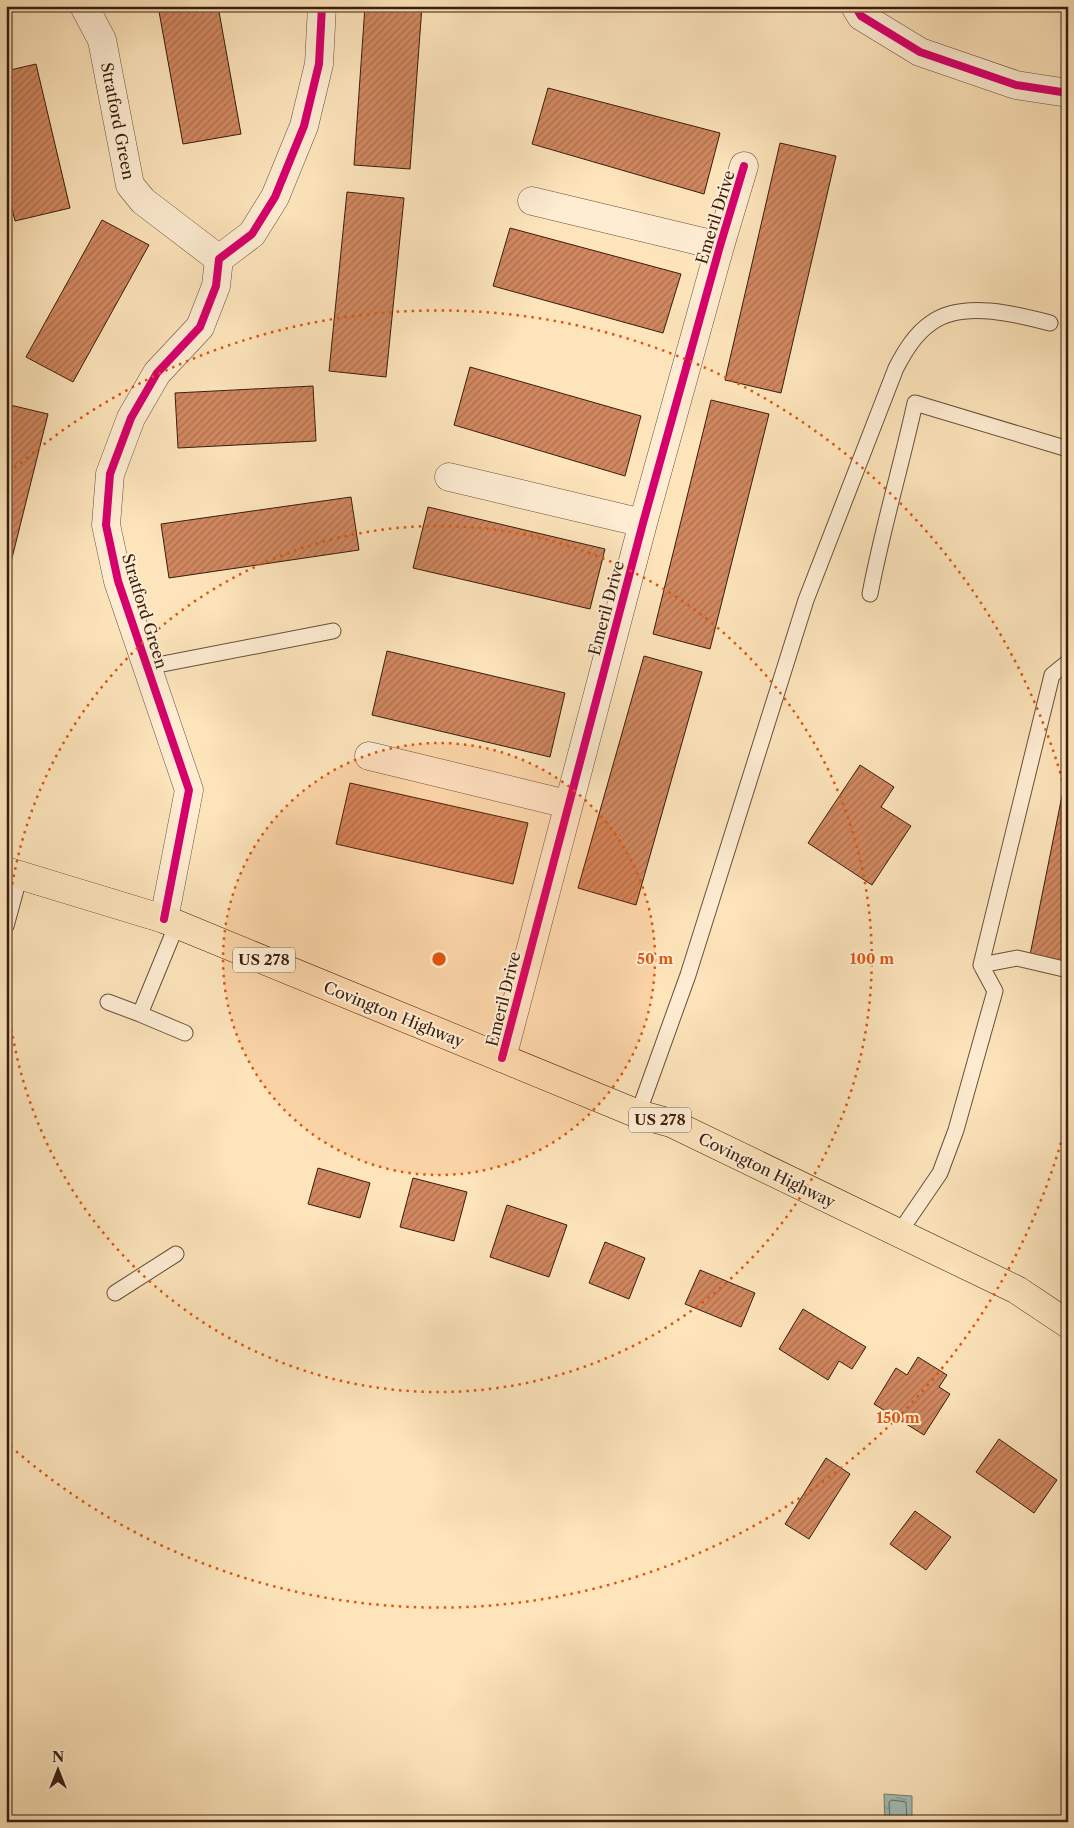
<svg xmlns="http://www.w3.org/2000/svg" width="1074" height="1828" viewBox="0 0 1074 1828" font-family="'Libre Caslon Text',serif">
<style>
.water{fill:url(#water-ripples);stroke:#777d72}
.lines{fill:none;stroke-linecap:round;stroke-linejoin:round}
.shore{stroke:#6c6d62;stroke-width:1}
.building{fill:url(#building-hatch);stroke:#391c0e}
.lane-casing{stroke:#6a4e39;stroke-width:17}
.street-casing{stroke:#6a4e39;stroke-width:29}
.primary-casing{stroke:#391c0e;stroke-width:29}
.lane{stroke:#feedd3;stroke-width:15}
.street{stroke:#feedd3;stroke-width:28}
.primary{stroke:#fde4bb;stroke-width:28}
.cycleway-casing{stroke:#feedd3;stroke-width:11}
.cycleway{stroke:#d6006c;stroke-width:8}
.ring{fill:none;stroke:#df560c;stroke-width:2.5;stroke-dasharray:2.5 5}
.labels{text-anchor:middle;stroke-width:4;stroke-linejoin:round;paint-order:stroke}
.shield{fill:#feedd3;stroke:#745b49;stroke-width:1}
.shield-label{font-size:15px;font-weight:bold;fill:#391c0e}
.street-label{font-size:16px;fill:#391c0e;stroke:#feedd3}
.centre{fill:#df560c;stroke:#feedd3;stroke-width:2.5}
.ring-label{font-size:15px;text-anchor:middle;font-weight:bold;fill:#df560c;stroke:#feedd3;stroke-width:4;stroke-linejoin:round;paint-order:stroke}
</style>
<defs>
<pattern id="water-ripples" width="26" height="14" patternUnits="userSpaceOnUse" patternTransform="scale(1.25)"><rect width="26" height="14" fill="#a0beb5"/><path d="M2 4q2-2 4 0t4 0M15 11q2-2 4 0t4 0" fill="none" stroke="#839a92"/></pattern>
<pattern id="building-hatch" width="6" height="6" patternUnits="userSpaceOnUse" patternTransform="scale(1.25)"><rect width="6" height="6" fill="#d18860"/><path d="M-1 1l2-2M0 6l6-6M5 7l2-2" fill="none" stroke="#ab6e4e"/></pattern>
</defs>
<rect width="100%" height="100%" fill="#fde4bb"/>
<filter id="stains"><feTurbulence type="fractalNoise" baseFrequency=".004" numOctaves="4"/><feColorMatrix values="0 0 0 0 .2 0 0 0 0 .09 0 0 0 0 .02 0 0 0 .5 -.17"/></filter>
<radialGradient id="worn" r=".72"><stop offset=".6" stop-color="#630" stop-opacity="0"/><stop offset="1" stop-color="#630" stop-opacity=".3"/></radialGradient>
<path class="water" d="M884,1794L912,1796V1822H885Z"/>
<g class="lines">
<path class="shore" d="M890,1822L889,1802L892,1800L906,1802L907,1822"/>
</g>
<path class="building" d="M6,6L13,9L6,15Z
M158,6H218L241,134L183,144Z
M365,6H422L410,169L354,165Z
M36,64L70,208L15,221L6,184V71Z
M548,88L720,133L704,194L532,144Z
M780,143L836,156L781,393L725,380Z
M347,192L404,198L386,377L329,371Z
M102,220L149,245L73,382L26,357Z
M510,228L681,274L663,333L493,286Z
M470,367L641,416L625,476L454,425Z
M313,386L316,441L178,448L175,393Z
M711,400L769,414L710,649L653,634Z
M6,404L48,414L10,566L6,565Z
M351,497L359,550L169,578L161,524Z
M428,507L605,549L590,609L413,568Z
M387,651L565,693L550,757L372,715Z
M644,656L702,672L636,905L578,888Z
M860,765L894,787L881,807L911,826L872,885L808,843Z
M1068,766V962L1030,955Z
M350,783L528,823L513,884L336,844Z
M318,1168L370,1183L360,1218L308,1204Z
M413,1178L467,1192L454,1241L400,1227Z
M507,1205L567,1225L549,1277L490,1257Z
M605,1242L645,1258L629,1299L589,1283Z
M700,1270L755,1293L741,1327L685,1304Z
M803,1309L866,1347L852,1369L839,1361L828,1380L779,1349Z
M918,1357L947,1375L939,1387L950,1394L924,1435L874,1404L896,1368L907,1375Z
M999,1439L1057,1480L1034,1513L976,1472Z
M826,1458L850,1474L809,1539L785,1524Z
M915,1511L951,1537L926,1570L890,1544Z"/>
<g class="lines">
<defs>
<path id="lane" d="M870,594C882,530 901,467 915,403L1068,449
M147,667L333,631
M6,926L20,875
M981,965L1017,958L1068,970
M108,1002L140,1014L177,924
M140,1014L185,1033
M638,1114L688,975L806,600L896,368C905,351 915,334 931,323C962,300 1016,314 1050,323
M899,1233L940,1173L956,1130L995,991L981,965L1052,675L1068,662
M115,1293L176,1254"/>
<path id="street" d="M84,6L102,40L130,185L143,201L219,259
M855,6L861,16L920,52L1016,85L1068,93
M532,201L720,246
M449,477L643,523
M369,756L567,804
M164,919L189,790L118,581L106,525L110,474L131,418L157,373L200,327L216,286L219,259L252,234L275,197L304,126L319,64L322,6
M502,1058L643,523L720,246L744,166"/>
<path id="primary" d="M6,871L164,919L638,1114L671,1123L1017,1290L1068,1324"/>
</defs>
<use href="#lane" class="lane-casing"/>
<use href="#street" class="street-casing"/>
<use href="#primary" class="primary-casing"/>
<use href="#lane" class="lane"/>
<use href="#street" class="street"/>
<use href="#primary" class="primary"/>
<defs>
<path id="cycleway" d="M855,6L861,16L920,52L1016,85L1068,93
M164,919L189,790L118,581L106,525L110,474L131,418L157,373L200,327L216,286L219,259L252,234L275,197L304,126L319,64L322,6
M502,1058L643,523L720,246L744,166"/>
</defs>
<use href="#cycleway" class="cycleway-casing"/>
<use href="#cycleway" class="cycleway"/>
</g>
<circle cx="439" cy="959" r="216" fill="#df560c" fill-opacity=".12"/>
<g class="ring">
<circle cx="439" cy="959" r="216"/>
<path d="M6 944A433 433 0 1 1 6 974"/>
<path d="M1067 1121A649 649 0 0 1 9 1445M9 473A649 649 0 0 1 1067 797"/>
</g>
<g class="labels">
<g class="shield">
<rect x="233" y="947.5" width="62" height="25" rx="4"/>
<rect x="629" y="1107.5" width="62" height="25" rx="4"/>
</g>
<g class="shield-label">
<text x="264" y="965">US 278</text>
<text x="660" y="1125">US 278</text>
</g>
<g class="street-label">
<text transform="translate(118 121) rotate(79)" y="6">Stratford Green</text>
<text transform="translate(715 217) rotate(-73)" y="6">Emeril Drive</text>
<text transform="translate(606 608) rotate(-75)" y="6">Emeril Drive</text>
<text transform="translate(145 611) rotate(73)" y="6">Stratford Green</text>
<text transform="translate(503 999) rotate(-76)" y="6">Emeril Drive</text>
<text transform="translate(394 1014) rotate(22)" y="6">Covington Highway</text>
<text transform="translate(767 1170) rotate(26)" y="6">Covington Highway</text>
</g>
</g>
<circle cx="439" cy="959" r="8" class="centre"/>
<g class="ring-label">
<text x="655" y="964">50 m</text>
<text x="872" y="964">100 m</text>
<text x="898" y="1423">150 m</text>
</g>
<rect width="1074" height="1828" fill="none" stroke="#fde4bb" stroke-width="25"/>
<rect x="8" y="8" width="1059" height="1813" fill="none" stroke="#391c0e" stroke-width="2.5"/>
<rect x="12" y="12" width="1049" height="1803" fill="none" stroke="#391c0e"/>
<g transform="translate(58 1770)" stroke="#feedd3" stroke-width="4" paint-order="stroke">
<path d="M0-4L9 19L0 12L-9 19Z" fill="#391c0e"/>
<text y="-8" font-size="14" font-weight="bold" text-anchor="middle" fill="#391c0e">N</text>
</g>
<rect width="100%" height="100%" filter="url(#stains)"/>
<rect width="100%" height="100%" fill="url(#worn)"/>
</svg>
